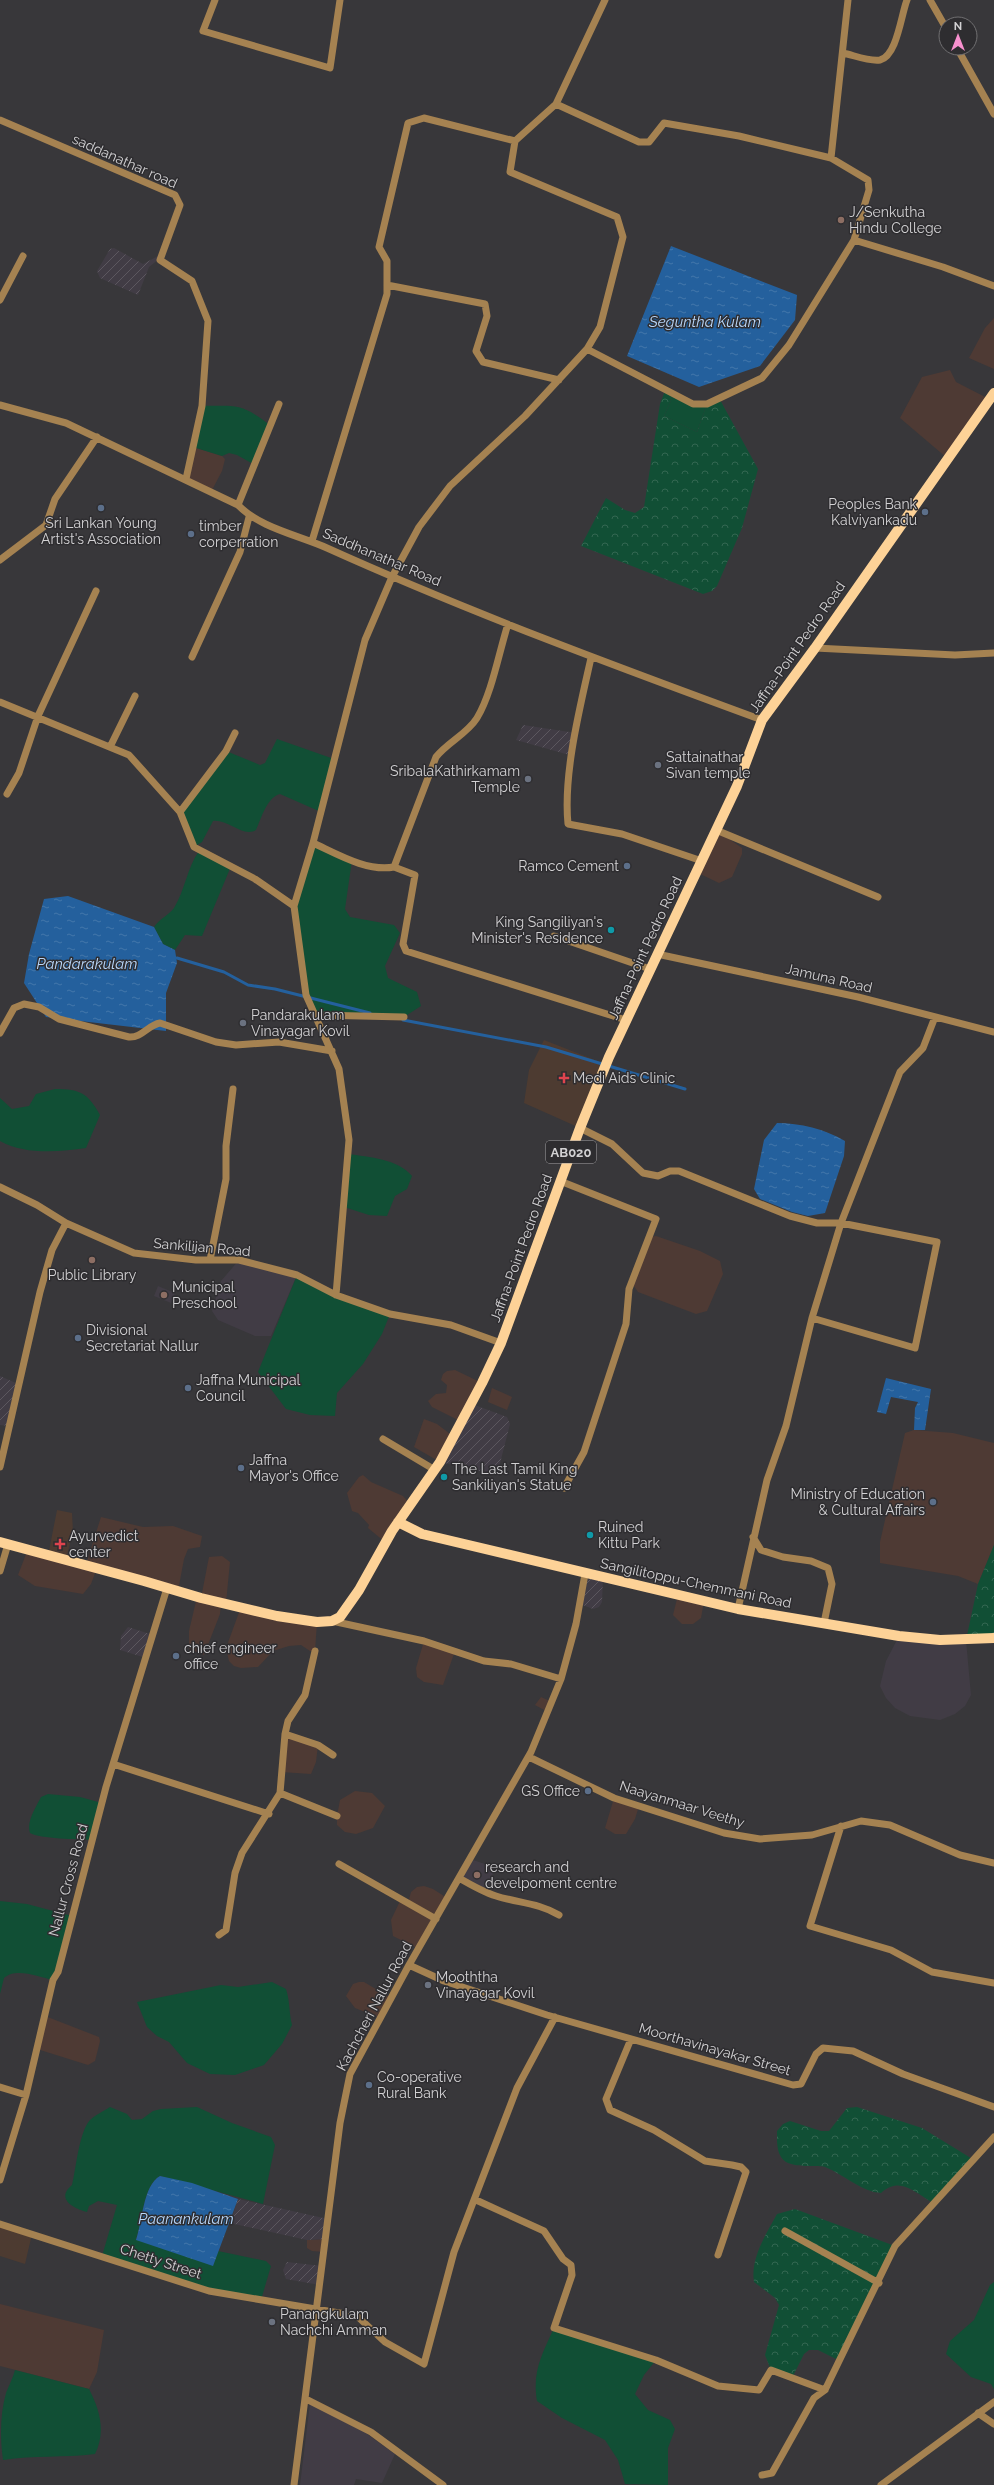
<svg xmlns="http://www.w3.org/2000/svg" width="994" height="2485" viewBox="0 0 994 2485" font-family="Raleway,sans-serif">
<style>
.commercial{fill:#4e3a34}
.industrial{fill:url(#industrial-furrows)}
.built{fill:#413c45}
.medical{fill:#4d3b31}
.grass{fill:#114f35}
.park{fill:url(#park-crowns)}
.water{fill:url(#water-ripples)}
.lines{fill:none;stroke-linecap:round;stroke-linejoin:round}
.stream{stroke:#24609d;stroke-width:3}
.minor{stroke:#a58251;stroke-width:7}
.major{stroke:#fdd297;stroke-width:10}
.education-dot{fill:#8d6e63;stroke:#2e2d30;stroke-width:1.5}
.service-dot{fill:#5c6f8a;stroke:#2e2d30;stroke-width:1.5}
.worship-dot{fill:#6b7280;stroke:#2e2d30;stroke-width:1.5}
.culture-dot{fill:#0f9aa8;stroke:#2e2d30;stroke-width:1.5}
.health-dot{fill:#e0444e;stroke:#2e2d30;stroke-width:1.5}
.labels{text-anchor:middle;stroke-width:3;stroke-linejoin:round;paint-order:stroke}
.shield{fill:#2e2d30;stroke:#a1a0a2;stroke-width:1}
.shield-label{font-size:13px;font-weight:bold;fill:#d2d1d3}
.street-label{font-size:14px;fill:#d2d1d3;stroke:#2e2d30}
.poi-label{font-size:14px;fill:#d2d1d3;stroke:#2e2d30;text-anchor:start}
.water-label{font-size:15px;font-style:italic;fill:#b9d7fa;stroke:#2e2d30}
</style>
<defs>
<pattern id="industrial-furrows" width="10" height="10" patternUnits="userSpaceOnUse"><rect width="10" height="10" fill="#413c45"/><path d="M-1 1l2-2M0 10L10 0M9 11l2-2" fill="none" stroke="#5c575f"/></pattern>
<pattern id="park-crowns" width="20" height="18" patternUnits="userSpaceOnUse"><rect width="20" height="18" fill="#114f35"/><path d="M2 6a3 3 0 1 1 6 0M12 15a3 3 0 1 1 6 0" fill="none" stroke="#336751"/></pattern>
<pattern id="water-ripples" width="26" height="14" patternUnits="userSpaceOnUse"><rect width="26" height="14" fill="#24609d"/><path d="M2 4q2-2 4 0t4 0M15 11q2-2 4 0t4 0" fill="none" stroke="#4376aa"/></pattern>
</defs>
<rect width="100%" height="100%" fill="#38373a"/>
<path class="commercial" d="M994,318V369L969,358L985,328Z
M950,370L956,382L989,399L947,458L900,418L922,377Z
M193,447L222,456L225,459L222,471L211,492L186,479Z
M716,830L742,848V854L732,877L719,883L696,872Z
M656,1236L700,1251L720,1261L723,1274L707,1311L696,1314L638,1292L632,1283L649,1237Z
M455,1370L482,1383L462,1422L432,1407L428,1401L436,1394L446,1393L447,1385L441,1380L443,1374L447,1371Z
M492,1388L512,1397L507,1410L488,1402Z
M424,1419L437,1424L454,1437L440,1462L414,1447Z
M914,1430L953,1433L994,1443V1545L978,1584L958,1576L880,1563V1542L905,1433Z
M363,1475L371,1482L403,1496L411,1505L385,1542L368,1528L369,1525L358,1513L352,1511L347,1493L359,1477Z
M101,1517L143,1527L173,1526L202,1536L200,1547L188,1549L184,1559L178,1591L97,1568L91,1584L83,1594L35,1586L18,1575L28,1549L86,1564Z
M222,1556L230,1562L226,1603H221L220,1614L204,1655L189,1649V1631L197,1597L201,1598L209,1557Z
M678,1595L704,1601L701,1618L693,1624H682L673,1615Z
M241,1607L317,1622L315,1651H310L301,1645L289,1646L273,1651L258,1667L241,1668L234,1666L229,1661L226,1648Z
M424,1641L455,1651L443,1685L424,1682L417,1677L416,1668Z
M541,1697L552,1702L548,1712L535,1705Z
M285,1734L318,1745L316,1762L311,1774L281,1772Z
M355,1791L372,1793L385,1806L373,1828L356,1834L345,1832L337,1825V1816L340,1800Z
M614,1798L639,1806L635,1819L626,1834H615L605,1828Z
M424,1886L433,1889L447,1898L419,1949L393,1936L391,1920L401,1899L408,1903L411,1892L417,1887Z
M359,1982H364L391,1998L380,2018L355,2008L346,1996L353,1984Z
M45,2016L99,2037L100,2041L95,2061L88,2065L37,2049Z
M325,2239L324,2252L312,2251L307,2248V2240Z
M0,2304L104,2330L97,2372L89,2389L0,2366Z"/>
<path class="industrial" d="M114,248L143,264L160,255V258L149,267L138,295L100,278L97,271L110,249Z
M523,725L576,733L573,756L516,740Z
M0,1376L18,1384L10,1426L0,1425Z
M472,1404L507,1417L510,1424L497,1475L440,1462Z
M585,1574L603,1577L602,1602L599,1607L593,1609L580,1604Z
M128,1627L153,1635L146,1658L120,1650L121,1636Z
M238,2199L328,2219L325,2239L307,2240L230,2223Z
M287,2262L322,2266L320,2285L286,2279L283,2270Z"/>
<path class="built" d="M239,1260L297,1275L271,1336H255L218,1320L212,1311L221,1281Z
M158,1286L175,1293L171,1303L154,1296Z
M899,1636L966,1640L971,1695L965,1706L955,1714L940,1720L910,1716L895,1708L886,1698L880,1686L886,1661Z
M470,1859L485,1864L493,1872L491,1882L485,1891L459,1878Z
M310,2403L346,2419L395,2454L382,2483L356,2479L354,2485H300Z"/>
<path class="medical" d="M544,1040L605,1064L580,1128L524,1103L529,1070Z
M57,1510L72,1513L73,1532L66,1559L48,1556Z
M0,2224L32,2234L25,2264L0,2256Z"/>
<path class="grass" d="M673,396L707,404L697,432L664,416Z
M202,406C238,406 241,403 271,426L255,465L237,455L229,453L222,456L193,447Z
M277,739L334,759L321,812L280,794C267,797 261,819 256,830C243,838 228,819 213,821L202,842L194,847L180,812L226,751L260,765L265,763Z
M313,843L352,860L345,909L350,917L394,925L400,933L385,966L388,978L417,992L421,1006L404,1017L317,1015L306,995L294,906Z
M199,851L230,866L229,871L202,936L185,935L175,950L163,944L154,927C159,919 169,915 174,908C185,890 187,868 199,851Z
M55,1089C80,1089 88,1093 100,1115L86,1148C59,1152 25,1155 0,1141V1098L12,1109L29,1106L36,1094Z
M348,1154C369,1157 398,1159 412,1176L407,1189L395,1196L387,1216L369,1215L344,1207Z
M297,1275L390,1314L382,1334L363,1364L337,1393L335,1416L310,1415L286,1409L258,1372Z
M48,1794L80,1797L102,1803L92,1840C78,1839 40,1839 30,1833C26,1822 36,1807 41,1797Z
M0,1901L27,1904L72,1916L53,1980C39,1977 16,1967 4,1978L0,1994Z
M272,1982L286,1989C290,2001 289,2013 292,2025L282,2044L264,2065L235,2075L210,2074L187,2063L169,2042L157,2036L147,2027L137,2002L221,1985L238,1987Z
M110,2107L127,2114L132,2120L142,2119L153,2111L161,2109L197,2107L232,2123L271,2137L275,2145L263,2204L160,2176C143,2185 142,2224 136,2239L213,2265L218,2251L266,2261L271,2266L261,2300L233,2295L102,2256L117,2205L98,2201L89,2206L87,2212C74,2209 55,2199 72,2185C76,2169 79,2132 90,2120C95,2115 104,2111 110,2107Z
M994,2282V2389L991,2384L971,2377L946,2354L950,2341L974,2320L990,2285Z
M554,2328L656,2360L644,2375L635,2394L648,2410L670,2420L675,2429L668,2448V2485L625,2484L618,2460L605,2440L562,2418L537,2401C532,2372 542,2354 554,2328Z
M15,2370L89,2389C100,2410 106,2432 95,2454C64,2458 34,2455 3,2460C0,2438 0,2414 6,2393C9,2385 13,2378 15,2370Z"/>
<path class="park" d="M665,391L673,396L664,416L697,432L707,404L719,398L758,469L742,528L717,586L712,591L703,594L581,546L606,498L625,510L635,513L644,507L660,404Z
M994,1545V1638L966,1640L978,1584Z
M857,2107L922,2128L974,2160L933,2203C914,2192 900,2176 881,2193C862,2192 843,2174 825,2167C817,2164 800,2169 786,2162C776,2156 777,2141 777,2131L783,2124L790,2121L821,2131H829L847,2108Z
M795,2209L895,2246L840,2361L818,2350H809L804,2354L792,2378L771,2370L765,2355L779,2305L775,2298L754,2282C750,2259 766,2234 777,2214Z"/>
<path class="water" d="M671,246L797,295L795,320L760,366L699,387L627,356Z
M68,896L154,927L163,944L175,950L177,963L166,993V1031L46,1017L24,983L29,954L44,899Z
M777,1123C800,1123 825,1129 845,1141L844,1156L825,1213L808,1216L792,1212L760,1199L754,1189L764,1140Z
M886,1378L931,1389L925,1430H914L915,1408L918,1402L891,1397L886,1414L877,1412Z
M160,2176L192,2183L238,2199L213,2266L136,2240C142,2224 143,2185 160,2176Z"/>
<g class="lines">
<path class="stream" d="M177,958L224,972L248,985L275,989L370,1013
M403,1020L546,1047L685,1089"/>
<path class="minor" d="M215,0L203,31L330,68L340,0
M930,0L946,28
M957,48L994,114
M843,53C853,55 870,62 880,60C897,56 901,15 907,0
M556,104L639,142H649L664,123L739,136L831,158L868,180L869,190L854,240L789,345L762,378L707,404H693L587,349
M0,120L175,195L180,205L160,260L192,281L208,321L202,406L186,479
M515,141L556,104L605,0
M831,158L848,0
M854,240L943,267L994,286
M387,285L485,304L487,316L476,351L483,362L559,380
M0,300L23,256
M0,405L66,423L238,505C260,528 298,535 327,548C469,612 615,666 762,720
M238,505L279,404
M0,560L46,525L55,499L97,437
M815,648L955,655L994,653
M192,657L240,552L249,517
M591,658C580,707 563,774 568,824L622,834L702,861
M0,702L129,755L180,812L194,847L255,879L294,906L306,995L339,1069L349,1140L336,1295
M110,747L135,696
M7,794L19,773L38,716L96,591
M180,812L226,751L235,733
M716,830L878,897
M313,843C337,854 367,872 394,867L436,757C448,742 467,734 477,718C492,693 499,652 508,624
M394,867L415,875L403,944L406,951L626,1020
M294,906L313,843L365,640L392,577L419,527L450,486L525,416L587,349L600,327L623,237L617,217L510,172L515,141L424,118L408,123L379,247L387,261V294L312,541
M554,936L650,969
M657,954L858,997L994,1032
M317,1015L404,1017
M0,1033L14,1008L24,1004L39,1007L59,1019L129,1037C142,1038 148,1025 160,1023L216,1042L236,1045L279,1042L332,1051
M580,1128L612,1144L643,1173L658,1176L670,1171H679L790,1216L817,1223H841L937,1242L915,1348L812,1318
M560,1181L656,1219L629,1289L626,1324L584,1452L564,1488
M0,1187L37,1205L66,1223L134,1253L196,1260H239L297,1275L336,1295L390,1314L451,1325L501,1343
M210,1260L226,1179V1146L233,1089
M383,1439L435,1470
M0,1467L40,1292L52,1250L66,1223
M753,1537L761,1550L783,1557L811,1561L828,1568L832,1584L824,1623
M0,1571L8,1544
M738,1609L767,1480L786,1426L812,1318L841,1223L900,1072L923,1048L935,1017
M332,1621L424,1641L484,1661L511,1664L561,1679
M285,1734L318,1745L333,1755
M529,1757L614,1798L724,1833L760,1839L812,1835L861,1821L890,1825L960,1855L994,1863
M113,1764L269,1814
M280,1793L337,1816
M841,1826L810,1926L891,1950L932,1972L994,1983
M339,1864L436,1919
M459,1878C471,1885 483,1892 496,1896C518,1903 539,1903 559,1915
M219,1935L226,1930L235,1873L242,1853L280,1793L285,1734L288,1721L305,1695L315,1651
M409,1965L444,1981L547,2015L793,2085L801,2084L816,2054L823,2048L853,2051L903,2074L994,2107
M631,2039L606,2099L610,2110L654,2130L705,2161L732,2165L741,2167L746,2172L718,2255
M0,2087L26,2095
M0,2180L26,2095L53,1980L58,1972L106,1787L167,1588
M476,2200L544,2231L563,2259L571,2265L572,2275L554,2328L656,2360L718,2386L759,2390L771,2370L825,2390L895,2246L994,2137
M0,2224L209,2291L357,2316L385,2342L424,2364L454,2252L517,2088L555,2017
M785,2231L879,2283
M306,2399L371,2432L443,2485
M978,2413L994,2424
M762,2475L772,2473L814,2398L825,2390
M294,2485L340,2123L350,2074L409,1965L531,1752L561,1679L576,1624L585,1574
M881,2485L994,2402"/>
<path class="major" d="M398,1522L422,1534L738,1609L899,1636L940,1640L994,1638
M0,1542L144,1581L201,1598L277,1616L317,1622L332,1621L340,1617L359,1590L392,1531L440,1462L482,1383L501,1343L580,1128L609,1057L737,786L762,720L815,648L994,393"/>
</g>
<g class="education-dot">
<circle cx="841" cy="220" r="4"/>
<circle cx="92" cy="1260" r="4"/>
<circle cx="164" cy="1295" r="4"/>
<circle cx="477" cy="1875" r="4"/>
</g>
<g class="service-dot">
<circle cx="101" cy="508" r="4"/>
<circle cx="925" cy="512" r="4"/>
<circle cx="191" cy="534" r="4"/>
<circle cx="627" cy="866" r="4"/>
<circle cx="78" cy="1338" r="4"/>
<circle cx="188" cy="1388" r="4"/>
<circle cx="241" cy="1468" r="4"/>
<circle cx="933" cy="1502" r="4"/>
<circle cx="176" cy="1656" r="4"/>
<circle cx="588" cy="1791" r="4"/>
<circle cx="369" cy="2085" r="4"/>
</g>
<g class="worship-dot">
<circle cx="658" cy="765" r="4"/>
<circle cx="528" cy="779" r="4"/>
<circle cx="243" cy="1023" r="4"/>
<circle cx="428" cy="1985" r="4"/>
<circle cx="272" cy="2322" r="4"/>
</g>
<g class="culture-dot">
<circle cx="611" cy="930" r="4"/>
<circle cx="444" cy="1477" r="4"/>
<circle cx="590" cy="1535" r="4"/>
</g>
<g class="health-dot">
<path d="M562 1072h4v4h4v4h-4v4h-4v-4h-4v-4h4z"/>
<path d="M58 1538h4v4h4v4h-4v4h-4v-4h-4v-4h4z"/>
</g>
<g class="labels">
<rect class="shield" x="546" y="1141" width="50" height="22" rx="3"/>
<g class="shield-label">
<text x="571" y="1157">AB020</text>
</g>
<g class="street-label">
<text transform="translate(125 161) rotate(24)" y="5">saddanathar road</text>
<text transform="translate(382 557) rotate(23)" y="5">Saddhanathar Road</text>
<text transform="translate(797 647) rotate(-55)" y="5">Jaffna-Point Pedro Road</text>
<text transform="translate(645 948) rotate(-65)" y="5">Jaffna-Point Pedro Road</text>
<text transform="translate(829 978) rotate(13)" y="5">Jamuna Road</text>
<text transform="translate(202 1247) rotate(5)" y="5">Sankilijan Road</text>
<text transform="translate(521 1248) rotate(-70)" y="5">Jaffna-Point Pedro Road</text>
<text transform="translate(696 1583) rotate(12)" y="5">Sangilitoppu-Chemmani Road</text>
<text transform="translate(682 1804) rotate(17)" y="5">Naayanmaar Veethy</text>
<text transform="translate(68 1880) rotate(-75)" y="5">Nallur Cross Road</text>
<text transform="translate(374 2006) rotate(-62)" y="5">Kachcheri Nallur Road</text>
<text transform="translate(715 2049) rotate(16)" y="5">Moorthavinayakar Street</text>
<text transform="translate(161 2261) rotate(18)" y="5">Chetty Street</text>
</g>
<g class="poi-label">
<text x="849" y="217">J/Senkutha<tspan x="849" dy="16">Hindu College</tspan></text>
<text x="917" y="509" text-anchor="end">Peoples Bank<tspan x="917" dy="16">Kalviyankadu</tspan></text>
<text x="101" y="528" text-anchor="middle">Sri Lankan Young<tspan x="101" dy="16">Artist's Association</tspan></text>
<text x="199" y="531">timber<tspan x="199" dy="16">corperration</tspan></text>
<text x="666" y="762">Sattainathar<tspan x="666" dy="16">Sivan temple</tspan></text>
<text x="520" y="776" text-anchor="end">SribalaKathirkamam<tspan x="520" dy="16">Temple</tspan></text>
<text x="619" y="871" text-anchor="end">Ramco Cement</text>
<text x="603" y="927" text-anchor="end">King Sangiliyan's<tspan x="603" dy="16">Minister's Residence</tspan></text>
<text x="251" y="1020">Pandarakulam<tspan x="251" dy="16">Vinayagar Kovil</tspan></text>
<text x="573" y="1083">Medi Aids Clinic</text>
<text x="92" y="1280" text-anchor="middle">Public Library</text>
<text x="172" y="1292">Municipal<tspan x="172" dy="16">Preschool</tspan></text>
<text x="86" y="1335">Divisional<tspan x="86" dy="16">Secretariat Nallur</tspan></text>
<text x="196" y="1385">Jaffna Municipal<tspan x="196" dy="16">Council</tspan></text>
<text x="249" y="1465">Jaffna<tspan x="249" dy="16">Mayor's Office</tspan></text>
<text x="452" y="1474">The Last Tamil King<tspan x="452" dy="16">Sankiliyan's Statue</tspan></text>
<text x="925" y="1499" text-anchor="end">Ministry of Education<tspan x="925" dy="16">&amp; Cultural Affairs</tspan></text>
<text x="598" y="1532">Ruined<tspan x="598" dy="16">Kittu Park</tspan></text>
<text x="69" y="1541">Ayurvedict<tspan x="69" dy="16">center</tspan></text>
<text x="184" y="1653">chief engineer<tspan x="184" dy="16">office</tspan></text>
<text x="580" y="1796" text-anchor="end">GS Office</text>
<text x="485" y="1872">research and<tspan x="485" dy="16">develpoment centre</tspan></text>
<text x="436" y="1982">Mooththa<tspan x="436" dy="16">Vinayagar Kovil</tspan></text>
<text x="377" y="2082">Co-operative<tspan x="377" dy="16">Rural Bank</tspan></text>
<text x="280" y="2319">Panangkulam<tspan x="280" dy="16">Nachchi Amman</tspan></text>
</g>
<g class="water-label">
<text x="705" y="327">Seguntha Kulam</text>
<text x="87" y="969">Pandarakulam</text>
<text x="186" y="2224">Paanankulam</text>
</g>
</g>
<g transform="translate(958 36)"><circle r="19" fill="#2e2d30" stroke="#706f71"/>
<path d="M0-3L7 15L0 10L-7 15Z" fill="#f790ce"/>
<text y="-6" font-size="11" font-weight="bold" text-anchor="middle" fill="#d2d1d3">N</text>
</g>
</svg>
